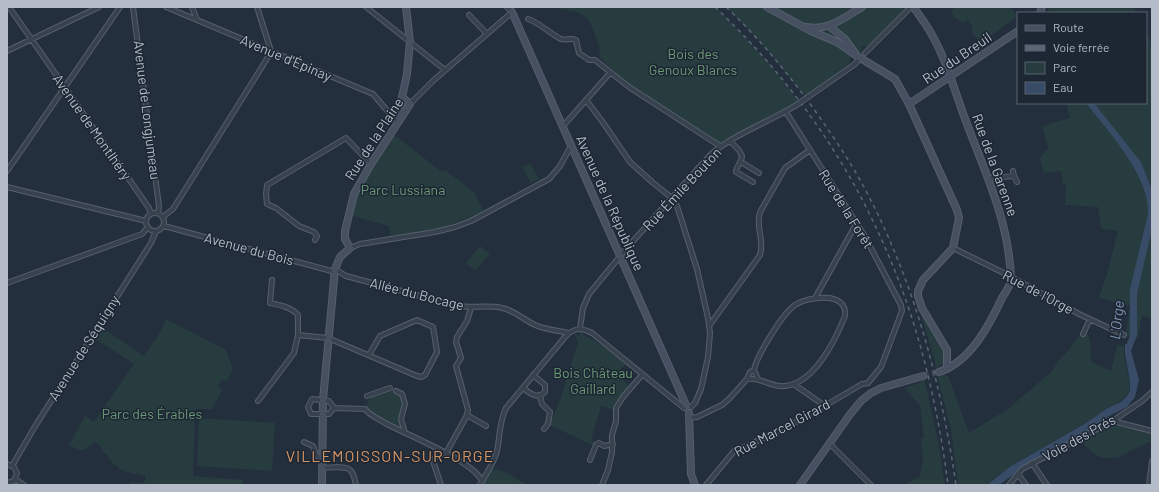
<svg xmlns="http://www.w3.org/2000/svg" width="1159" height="492" viewBox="0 0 1159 492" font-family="Barlow,sans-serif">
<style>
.green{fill:#263c3f}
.water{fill:#394c67}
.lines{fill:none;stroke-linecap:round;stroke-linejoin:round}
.secondary-tunnel{stroke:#3a4453;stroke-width:6;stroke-dasharray:6 3;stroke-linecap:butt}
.street-casing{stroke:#565f6c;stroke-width:6}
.secondary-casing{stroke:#565f6c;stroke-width:8}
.street{stroke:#38414e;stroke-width:4}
.secondary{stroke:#465061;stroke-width:6}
.rail{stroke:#5a6575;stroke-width:1.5;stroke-dasharray:4 4;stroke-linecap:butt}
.street-bridge-casing{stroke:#565f6c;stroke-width:6;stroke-linecap:butt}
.street-bridge{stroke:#38414e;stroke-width:4}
.labels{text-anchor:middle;stroke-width:3;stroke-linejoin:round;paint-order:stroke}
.park-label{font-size:14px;fill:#6b9a76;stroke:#1d2633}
.street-label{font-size:14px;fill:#b4bcc9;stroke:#1d2633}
.water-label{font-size:15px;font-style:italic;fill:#7c92b1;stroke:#1d2633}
.quarter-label{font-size:16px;letter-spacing:1px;fill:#d59563;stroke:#1d2633}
</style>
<rect width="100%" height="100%" fill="#242f3e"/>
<path class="green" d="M556,7H715C746,36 774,68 799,102L720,146L630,86L599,57L600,48L589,20L578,12L559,9Z
M726,7H908L874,42L868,46H862L861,49L862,52L859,55L856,52L852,56L849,63L805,97C781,65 755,35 726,7Z
M954,7H1010L1017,16L982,43L972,33V25L968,20L963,23L954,17L951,12Z
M1048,7H1134L1137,13H1049Z
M1146,33L1152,45V319L1142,315L1138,339L1128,336L1126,333L1130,306L1099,298L1108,271L1118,231L1101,229L1098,207L1065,205L1066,185L1063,184L1061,171L1044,173L1040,158L1048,148L1042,126L1070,118L1066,103H1146Z
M393,134L442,172L445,170L474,192L484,211C454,227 425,232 391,237L389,226L363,219L351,215L359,189Z
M530,163L539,179L531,183L522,167Z
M480,246L490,254L475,271L466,263Z
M920,307L945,350L943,364L936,369L935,362L919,308Z
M166,319L226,350L233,369L226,382L222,379L218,386L223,389L212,409H195L193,476L243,480V485H130V482L142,483L146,479L145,475H140L139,473L137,474H131V472H124L123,469L120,470L117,465L115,466L111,461L112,460H110L106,453H104L101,449V447L95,441L84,450H79L69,445L85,416L94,422L134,364L94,338L101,327L144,356L158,336Z
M574,333L579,336L581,333L604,347L626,364L617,373L629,386L614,410L601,406L591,440L596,442L594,446L550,425L560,400L578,342Z
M1087,333L1090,339L1091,362L1111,371L1117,346L1118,345L1124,347V358L1130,381L1129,393L1120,402L1106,409L1084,424L1011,466L986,485H958L951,429L937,375L941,374L948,376L969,433L1008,409L1051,372L1060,359L1068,351L1080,334Z
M924,378L938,441L945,485H904L920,476L923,460L921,439L924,437L920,405L904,388L919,383Z
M390,389L402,396L405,404L401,416L405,433L379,420L365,409C369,394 377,394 390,389Z
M199,418L275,423L272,471L197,466Z
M1114,425L1150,434L1151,440L1148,443L1134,449L1119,457L1109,458H1102L1096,455L1082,443L1109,426Z
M489,468L506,472L527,485H487L482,482Z"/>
<path class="water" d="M1086,103H1094L1136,156L1141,162L1152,190V229L1137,294V335L1131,351L1139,380L1135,397L1127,407L1111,415L1078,437L1032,461L999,485H987L1011,466L1086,423L1106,409L1121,402L1128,395L1130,391V381L1125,354V344H1127L1130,335V289L1146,222C1147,218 1148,214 1148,210C1147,173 1108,131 1086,103Z"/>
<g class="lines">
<path class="secondary-tunnel" d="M923,376L939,372"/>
<defs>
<path id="street" d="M9,7L149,208L151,214
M133,7L159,206L158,213
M166,7L373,94L397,122
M192,7L197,20
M366,7L445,70
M469,15L487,34
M528,19C540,23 549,33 561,39C566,41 571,37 576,40L579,53L589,60H595L629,87L720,146
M7,51L99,7
M865,53L911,7
M808,97L855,64L860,58
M586,100L602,121L630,162L652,182L672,198L677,206L697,269L708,318L710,333L708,357L701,389L695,403L691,407
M410,104L434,80L510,14L512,12L507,7
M786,112L864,235L901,305L902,311L881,367L868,383
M563,126L610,73
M730,141L739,150L742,156C742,162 736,166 736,172L753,182
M741,162L759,173
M7,171L120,7
M1013,171L1014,176L1017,182
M989,178L1014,176
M7,187L146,221
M146 222a9 9 0 1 1 18 0a9 9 0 1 1-18 0Z
M163,217L173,209L270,54L271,51L257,7
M164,226L335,272
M315,240L317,236L314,232L299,226L276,208L267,204L266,194L267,185L346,138L371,164
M350,248L360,244L435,232L455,227L471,221L549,179L560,166L571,146
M953,248L1010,276L1079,314L1124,335
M335,269L346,276L458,306C473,308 489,305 502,308C514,310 524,320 535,325C546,330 557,330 568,333
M272,280L270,303C280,305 291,307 298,315V335
M7,283L142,234L148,227
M815,298L855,226L858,224
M709,326L760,255C765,240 755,227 760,212L785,168L810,150
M580,328L583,308L589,294L626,249L710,155C735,133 770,122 798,104
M1083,334L1090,319
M747,379L750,372L754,370
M795,385L822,404
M523,388C530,393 537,400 545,392V385L533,375
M396,391L402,394L405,404L401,419L405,433
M367,396L390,388
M540,396L542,404L550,412L548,424L544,429
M312,399L329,401L334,408L329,414H311L308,407Z
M258,401L294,353L298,335L328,338L417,376L421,377L425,375L437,352L433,327L417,320L380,336L369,355
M334,408L365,409C369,415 379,419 385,423C407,435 472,460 482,481
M467,415L486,426
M689,418L697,417L722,405L729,399L747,379C759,377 768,385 779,386C812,389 835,341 845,316C848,291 809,296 795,305C783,313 757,355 754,370L758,379
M1114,420L1120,423L1152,431
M304,442L313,446L316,455L322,460
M829,443L871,485
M446,453L466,417L468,410L456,366L461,358L456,342L457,337L467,321L471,308
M590,460L596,445L599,443L604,446L613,444
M1032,463L1047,485
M7,464L14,467L17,473L14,481L7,483
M12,466L34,428L151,243L156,231
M322,468C329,468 345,465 350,470C354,473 355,480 356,485
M1018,474L1026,485
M15,479L24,485
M441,485L433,461L437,455L446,453
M480,485C486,474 494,463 497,451C500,437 499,422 506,408L565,337C573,328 581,327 592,333L684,408
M602,485L608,470L612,452V435L616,421V408L623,397L642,375
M706,485L735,450L749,445L804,418L862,384L868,383
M1009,485L1022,469L1114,420L1142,401L1152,392
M1149,485L1152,461"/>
<path id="secondary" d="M767,7L811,31L837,42L857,56L895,79L909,104L957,210L959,218L953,248L923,280L918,291V296L922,308L947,350V369
M913,7C917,11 920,17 924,22C944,51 952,83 964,116C984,171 1009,219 1011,279C1011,285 1005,293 1002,298C989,326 970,362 939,372
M512,12L686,405
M1040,13L1042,7
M829,26L845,39L855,53
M807,27C829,31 843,18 862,7
M909,104L1018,31
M400,118L398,116L407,74L410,42L406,7
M689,413L691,474L695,485
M322,485L323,400L335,269L340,257L350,248L345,239V231L354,194L371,164L410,104L402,97
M800,485L851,413L861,401L871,393L881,388L923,376"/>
</defs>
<use href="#street" class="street-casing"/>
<use href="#secondary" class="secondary-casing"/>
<use href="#street" class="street"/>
<use href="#secondary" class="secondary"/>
<path class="rail" d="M715,7C783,71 841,150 879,234C916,313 937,399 948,485
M726,7C758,37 785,70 811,105C830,132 849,159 865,189C914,281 941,382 956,485"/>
<defs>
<path id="street-bridge" d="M798,104L808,97"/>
</defs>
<use href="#street-bridge" class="street-bridge-casing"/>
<use href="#street-bridge" class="street-bridge"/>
</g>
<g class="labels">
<g class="park-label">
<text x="693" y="59">Bois des<tspan x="693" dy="16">Genoux Blancs</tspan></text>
<text x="403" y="195">Parc Lussiana</text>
<text x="593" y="378">Bois Château<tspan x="593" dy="16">Gaillard</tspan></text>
<text x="152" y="419">Parc des Érables</text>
</g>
<g class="street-label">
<text transform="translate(286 58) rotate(23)" y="5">Avenue d'Épinay</text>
<text transform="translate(957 58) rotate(-34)" y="5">Rue du Breuil</text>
<text transform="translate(147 110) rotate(83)" y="5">Avenue de Longjumeau</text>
<text transform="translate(92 127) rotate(55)" y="5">Avenue de Montlhéry</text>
<text transform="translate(374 139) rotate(-57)" y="5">Rue de la Plaine</text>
<text transform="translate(995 165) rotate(70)" y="5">Rue de la Garenne</text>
<text transform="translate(682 189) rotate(-47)" y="5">Rue Émile Bouton</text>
<text transform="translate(610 203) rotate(66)" y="5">Avenue de la République</text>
<text transform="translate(846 209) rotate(58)" y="5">Rue de la Forêt</text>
<text transform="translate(249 249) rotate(15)" y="5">Avenue du Bois</text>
<text transform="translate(1038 292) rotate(28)" y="5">Rue de l'Orge</text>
<text transform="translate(417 294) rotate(14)" y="5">Allée du Bocage</text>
<text transform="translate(84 348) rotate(-58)" y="5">Avenue de Séquigny</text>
<text transform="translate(782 428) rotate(-28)" y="5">Rue Marcel Girard</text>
<text transform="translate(1079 438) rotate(-29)" y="5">Voie des Prés</text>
</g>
<g class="water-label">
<text transform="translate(1117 320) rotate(-84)" y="5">L'Orge</text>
</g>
<g class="quarter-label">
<text x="390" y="462">VILLEMOISSON-SUR-ORGE</text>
</g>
</g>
<rect width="1159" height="492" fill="none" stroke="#b4bcc9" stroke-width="16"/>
<rect x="1017" y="12" width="130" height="92" fill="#1d2633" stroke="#59626f"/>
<rect x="1025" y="25" width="20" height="6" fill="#465061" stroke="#59626f"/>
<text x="1053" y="32" font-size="12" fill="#b4bcc9">Route</text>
<rect x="1025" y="45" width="20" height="6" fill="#5a6575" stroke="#59626f"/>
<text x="1053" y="52" font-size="12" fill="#b4bcc9">Voie ferrée</text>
<rect x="1025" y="62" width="20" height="12" fill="#263c3f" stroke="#59626f"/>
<text x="1053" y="72" font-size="12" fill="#b4bcc9">Parc</text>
<rect x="1025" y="82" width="20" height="12" fill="#394c67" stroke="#59626f"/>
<text x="1053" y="92" font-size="12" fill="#b4bcc9">Eau</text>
</svg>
